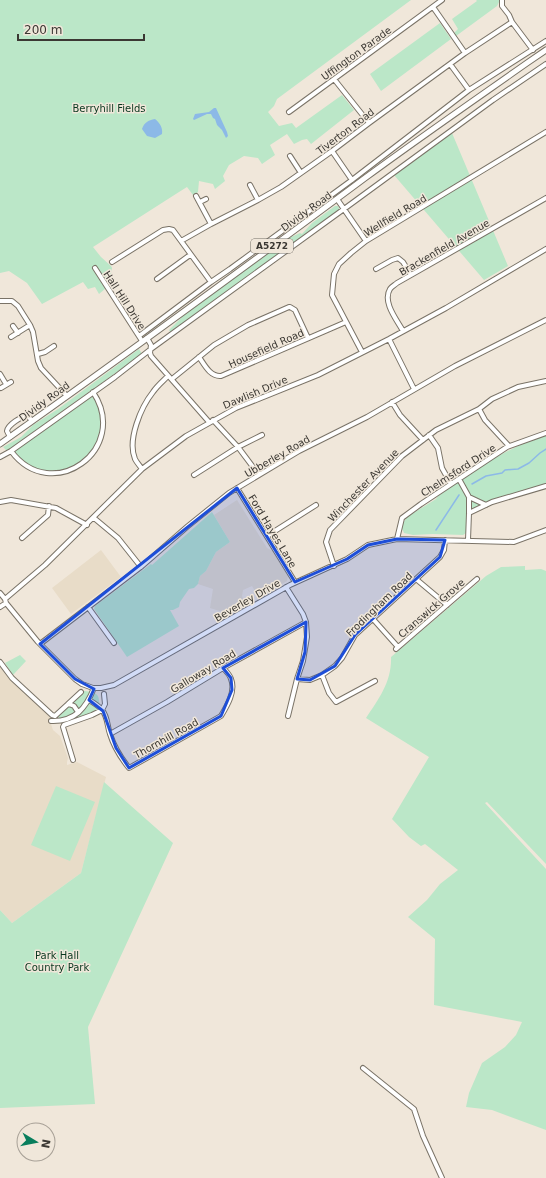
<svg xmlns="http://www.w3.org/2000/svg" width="546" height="1178" viewBox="0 0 546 1178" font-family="'DejaVu Sans',sans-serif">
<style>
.built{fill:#e8dcc8}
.green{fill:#bbe7c8}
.water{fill:#8cb9e7}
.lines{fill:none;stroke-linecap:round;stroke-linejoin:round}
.stream{stroke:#8cb9e7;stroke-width:1.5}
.minor-casing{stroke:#7a7367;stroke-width:6}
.major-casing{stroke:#7a7367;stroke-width:7}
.minor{stroke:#fff;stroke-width:4}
.major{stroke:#fff;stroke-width:5}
.marked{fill:#1d4ed8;fill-opacity:0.2;stroke:#1d4ed8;stroke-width:3;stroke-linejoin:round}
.labels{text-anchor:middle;stroke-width:3;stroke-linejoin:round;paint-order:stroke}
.shield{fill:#f0e7da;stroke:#716c65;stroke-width:1}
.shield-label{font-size:9px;font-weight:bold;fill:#3b3833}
.street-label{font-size:10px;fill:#3b3833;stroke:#f0e7da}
.park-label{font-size:10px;fill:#08371e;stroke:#f0e7da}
</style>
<rect width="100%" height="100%" fill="#f0e7da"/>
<path class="built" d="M237,500L267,548L273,551L288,576L287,581L259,598L252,586L243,590L242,596L245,605L228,615L226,613L210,608L213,589L198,584L200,576L206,571L216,552L230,542L214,515Z
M101,550L121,577L71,614L52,588Z
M0,667L6,675L52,719L51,724L53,730L60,736L68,758L67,762V765L77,762L106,777L81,873L12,923L0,910Z"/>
<path class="green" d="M0,0H411L277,99L274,106L268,112L279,126L292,123L296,128L342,95L354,110L311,144L307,139L302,140L294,144L287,134L270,145L275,155L262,164L258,158L244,156L229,165L223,176L225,181L215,189L213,184L199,181L198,192L193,195L187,187L179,192L93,247L101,257L111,266L112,268L110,278L112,283L99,294L95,287L88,289L83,282L42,304L27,283L9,271L0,273Z
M476,0H500L497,6L456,36L454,33L458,29L452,19L477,1Z
M440,23L451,39L381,91L370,74Z
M452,133L508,266L484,280L394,175Z
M335,206H338L340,210L171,333L169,330L183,316L289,238L300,233L302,234L312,223Z
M139,349L142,354L7,451L3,447L21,437L33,425L58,409Z
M93,392L103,422L97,448L75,468L48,473L28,467L11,451Z
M546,435V486L486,502L467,512L466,533L463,535L433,534L413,535L404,533L401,526L407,517L436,499L438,496C474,472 504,448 546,435Z
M212,512L230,542L216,552L206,571L200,576L198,584L194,588L189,589L180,602L179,607L173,610H170L179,626L127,657L94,609L95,606L151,564L152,565Z
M525,566V570L541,569L546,571V864L487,802L485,803L546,869V1130L492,1110L466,1107L469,1093L482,1063L505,1047L516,1035L522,1022L434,1005L435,939L408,917L427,900L440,884L458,870L425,844L421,846L409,837L392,819L429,757L366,718C379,699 392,681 391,657L486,576L501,567Z
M20,655L26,661L13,675L5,663Z
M84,691C92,692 99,692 99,701C100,705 99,707 97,711L64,723L59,722L58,720L59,716Z
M104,782L173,843L88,1027L95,1104L0,1108V910L12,923L81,873Z
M56,786L95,802L70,861L31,845Z"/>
<path class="water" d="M214,108H216L227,132L228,136L226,138L222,130L217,125L215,119L213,118L211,114H207L194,120L193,119L195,114L209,112Z
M155,119C160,123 163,128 162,134L155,138L147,136L142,129C144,123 148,120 155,119Z"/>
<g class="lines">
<path class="stream" d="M472,484L486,476L502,473L505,470L518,469L529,463L540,453L546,449
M436,530L459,495"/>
<defs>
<path id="minor" d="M502,0V6L509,15L512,22L533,50
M433,7L465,53
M450,64L469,90
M334,79L369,123
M289,112L442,0
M332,151L352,180
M290,156L301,173
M250,185L258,200
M196,196L211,224
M337,199L366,241
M200,202L206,199
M181,241L211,224L258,200L281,187L332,151L369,123L465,53L512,22
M112,262L163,230L169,229L173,230L211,282
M95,268L142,341
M376,269L392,260L398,258L403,262L411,275
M157,279L190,255
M0,301H12L18,306L30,325L33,332L38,361L41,368L67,396
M13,326L18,333
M403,331C397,320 382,302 390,289C392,286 395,285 397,283L546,198
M139,336L211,282L230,269L352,180L469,90L546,41
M11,337L30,325
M147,338L151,345L150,353L151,356L209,422
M389,339L414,389
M362,352L332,295L334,274L339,264L351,253L366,241L546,132
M38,354L45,352L54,346
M199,357C204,364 210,377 221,376L346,322
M0,374L6,384
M172,379L214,345L248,325L289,307H290L295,310L308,338
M1,388L11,382
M392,402L400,415L423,440
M479,409L485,420L509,446
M213,420L238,447L259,475
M429,435L438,448L442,468L451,484
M10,437L7,431C8,425 21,416 28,416L32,421
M11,451C52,506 131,449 93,392
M0,457L11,451L115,377L151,349L344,209L493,100L546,64
M142,469C140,466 137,463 135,459C127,440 141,407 153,392C157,386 163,381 168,376
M194,475L238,447L262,435
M459,479L469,497V513L468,540
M237,488L295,582
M469,497L486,505
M0,502L11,500L56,508L87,525
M469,513L492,502L546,486
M94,518L118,538L141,567
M267,536L316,505
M22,538L48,515L49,506
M397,539L402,518L421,504L507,447L546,433
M334,566L326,542L330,530L402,456L436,430L479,409L492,399L518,387L546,381
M416,579L447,605
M286,587L303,614L306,622L307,637L303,661L297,679L288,716
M0,593L5,599L6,603L38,642L75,679L82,684L93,688H101L114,685L290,585L347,559L368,545L397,539L514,542L546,530
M5,599L45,565L142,469L186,436L236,408L318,375L389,339L446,308L546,249
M0,607L6,603
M88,607L114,643
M373,619L398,647
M40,644L142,566L188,526L229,493L299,451L367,417L455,366L546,320
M396,649L477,579
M0,662L12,678L52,715L55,716L67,705L69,704L74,706L78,712
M322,675L329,693L336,702L375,681
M297,679L310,680L322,675L335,666L342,658L355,635L440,557L444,550L445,540
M89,700C94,703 99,706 102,710C108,717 107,726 110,734C114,747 121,758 129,768L221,716C227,706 236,691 231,679C230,675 226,671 223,668
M68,704L81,692
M51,721C75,722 86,708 94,688
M110,734L167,702L223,668L306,622
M73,760L63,727L64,725L92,715L102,710L105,704L104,694
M363,1068L414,1109L423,1136L442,1178"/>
<path id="major" d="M0,444C123,357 244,268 365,178C418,139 473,101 527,63L546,50"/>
</defs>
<use href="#minor" class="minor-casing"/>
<use href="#major" class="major-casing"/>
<use href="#minor" class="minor"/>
<use href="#major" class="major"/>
</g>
<path class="marked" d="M237,488L295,582L347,559L368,545L397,539L445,540L440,557L355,635L335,666L310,680L297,679L305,652L306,622L223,668L231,678L232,690L221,716L129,768L116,748L103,711L89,700L94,689L75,679L40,644Z"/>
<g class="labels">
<rect class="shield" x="251" y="239" width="42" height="14" rx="3"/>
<g class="shield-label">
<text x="272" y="249">A5272</text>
</g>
<g class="street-label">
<text transform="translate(356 53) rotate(-36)" y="4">Uffington Parade</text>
<text transform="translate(345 131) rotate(-37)" y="4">Tiverton Road</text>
<text transform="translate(306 211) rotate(-36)" y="4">Dividy Road</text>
<text transform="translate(395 215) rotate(-31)" y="4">Wellfield Road</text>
<text transform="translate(444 247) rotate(-30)" y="4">Brackenfield Avenue</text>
<text transform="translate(125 300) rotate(57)" y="4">Hall Hill Drive</text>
<text transform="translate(266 348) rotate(-24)" y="4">Housefield Road</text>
<text transform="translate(255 392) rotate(-23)" y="4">Dawlish Drive</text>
<text transform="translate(44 401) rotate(-36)" y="4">Dividy Road</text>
<text transform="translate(277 456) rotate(-30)" y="4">Ubberley Road</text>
<text transform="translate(458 470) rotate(-33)" y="4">Chelmsford Drive</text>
<text transform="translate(363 485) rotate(-46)" y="4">Winchester Avenue</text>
<text transform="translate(273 531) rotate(59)" y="4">Ford Hayes Lane</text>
<text transform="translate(247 600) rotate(-30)" y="4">Beverley Drive</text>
<text transform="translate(379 604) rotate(-44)" y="4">Frodingham Road</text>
<text transform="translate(431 608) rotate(-41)" y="4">Cranswick Grove</text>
<text transform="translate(203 671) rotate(-31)" y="4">Galloway Road</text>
<text transform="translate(166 738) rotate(-29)" y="4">Thornhill Road</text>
</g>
<g class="park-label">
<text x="109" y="112">Berryhill Fields</text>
<text x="57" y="959">Park Hall<tspan x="57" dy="12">Country Park</tspan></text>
</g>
</g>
<g transform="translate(36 1142) rotate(100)"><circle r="19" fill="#f0e7da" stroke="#a8a197"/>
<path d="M0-3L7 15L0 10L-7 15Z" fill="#087e5c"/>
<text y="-6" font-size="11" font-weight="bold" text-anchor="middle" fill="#3b3833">N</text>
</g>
<path d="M18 34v6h126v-6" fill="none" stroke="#3b3833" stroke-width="2"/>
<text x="24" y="34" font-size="12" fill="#3b3833" stroke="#f0e7da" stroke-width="3" paint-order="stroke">200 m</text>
</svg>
